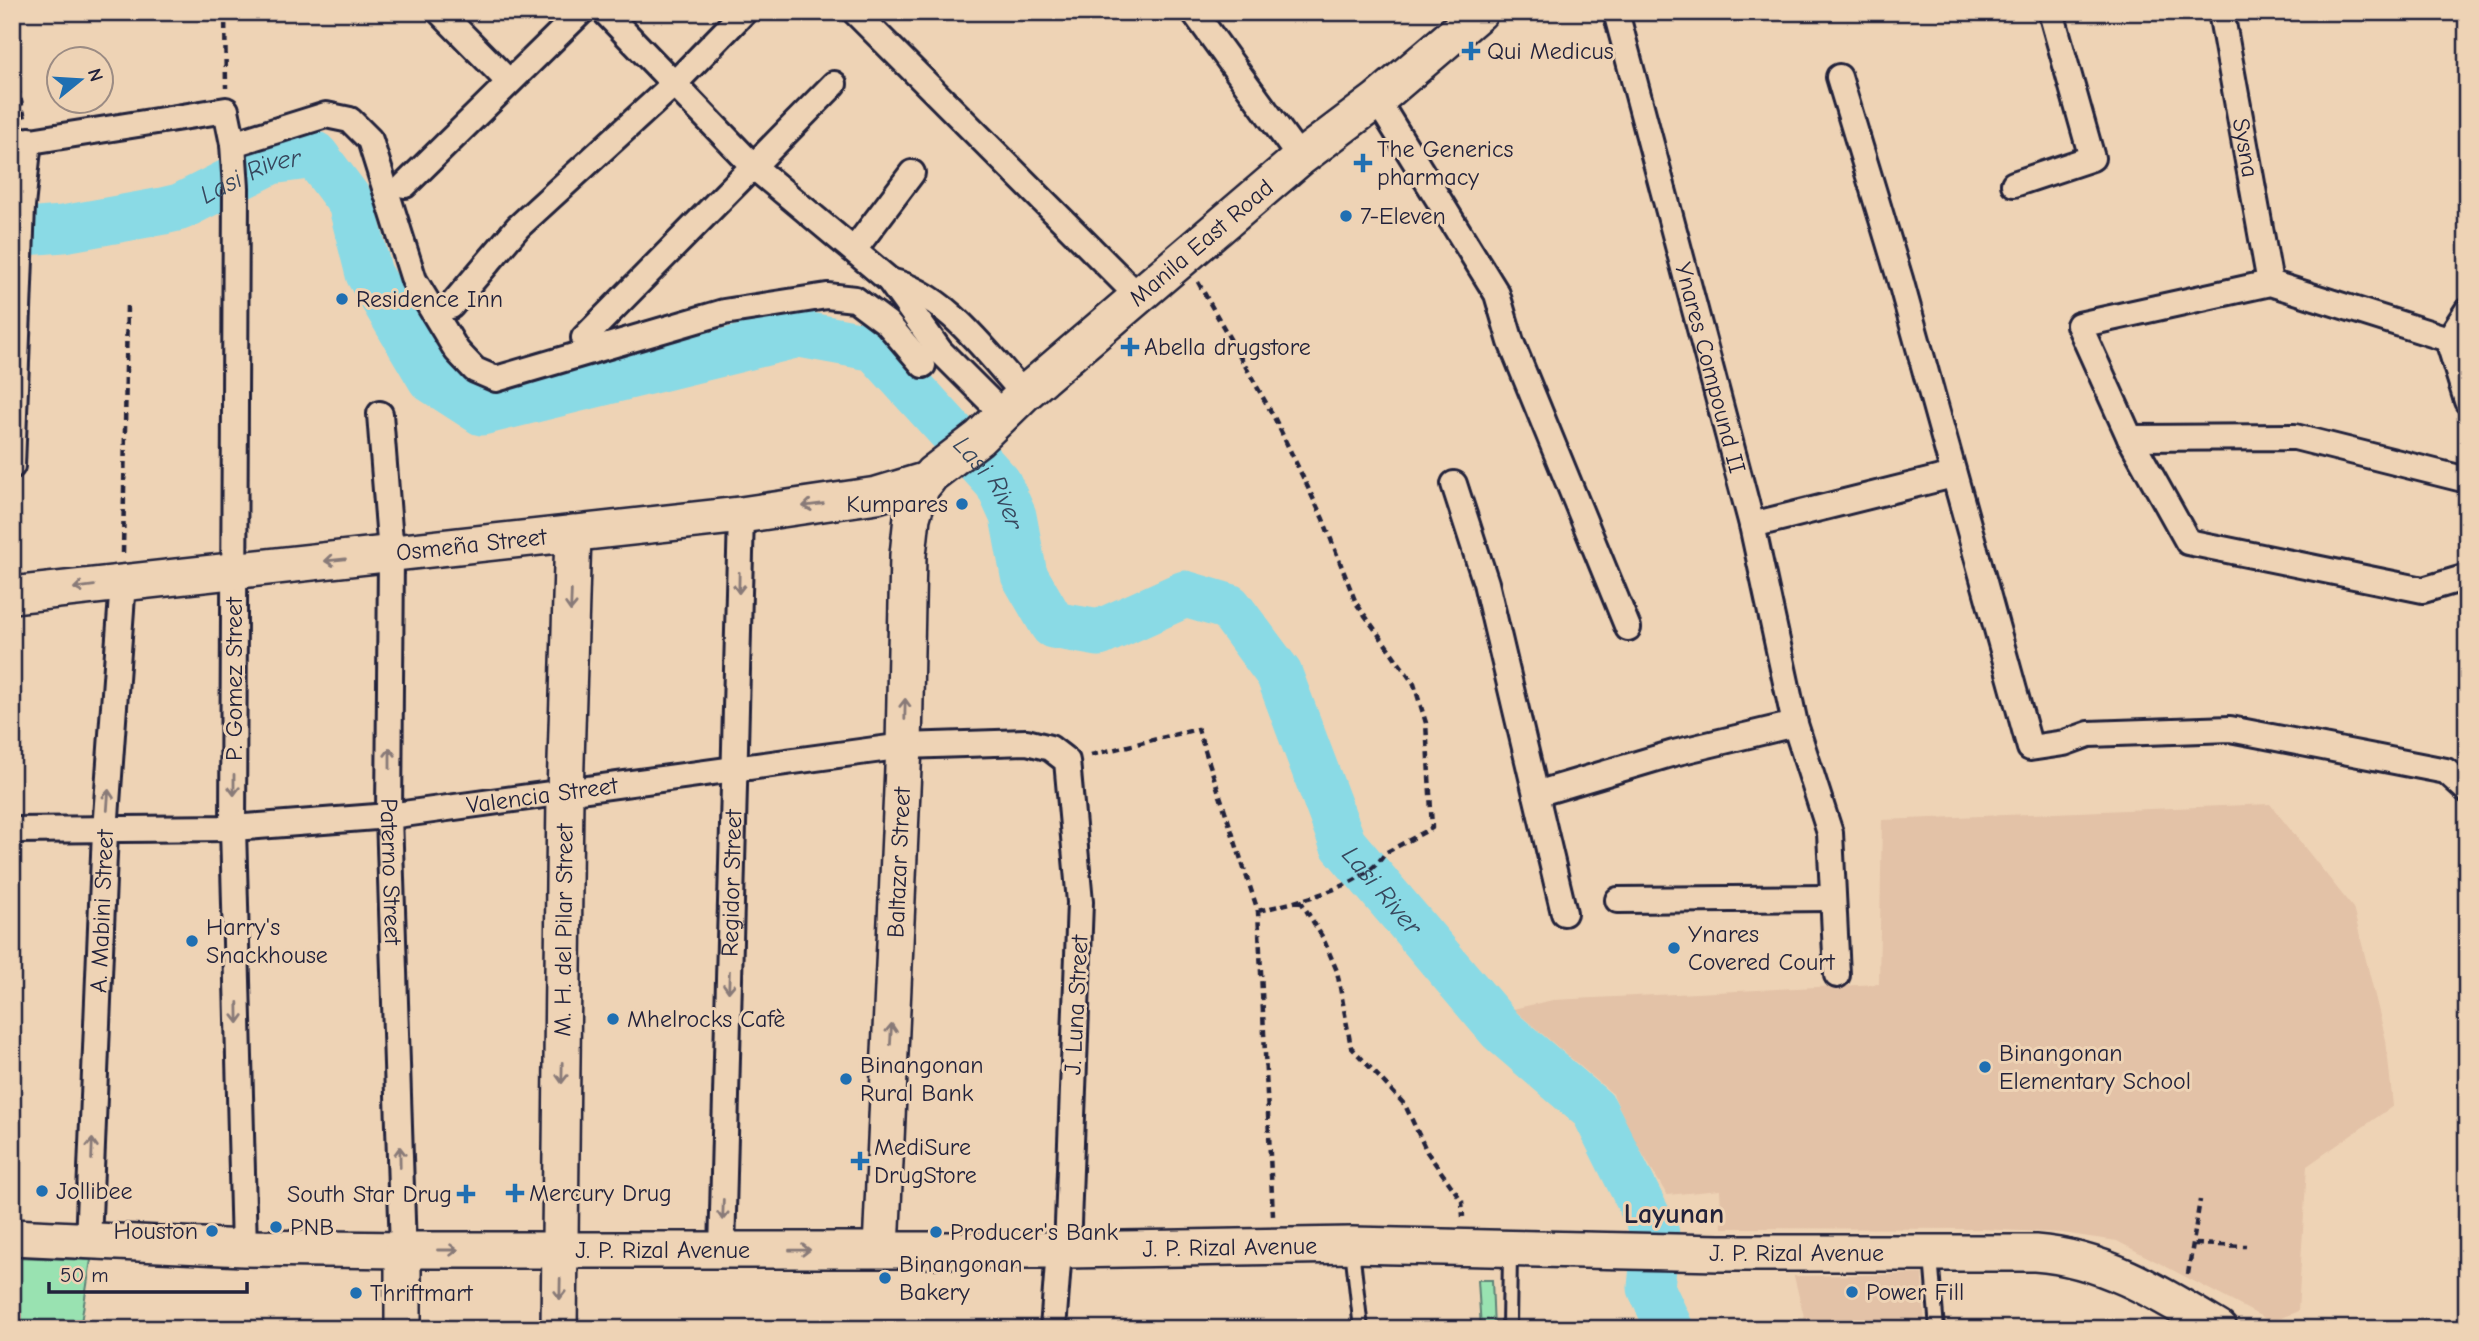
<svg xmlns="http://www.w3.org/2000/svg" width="2479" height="1341" viewBox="0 0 2479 1341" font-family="'Comic Neue',sans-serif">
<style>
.built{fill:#e3c2a7}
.green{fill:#99e2b1;stroke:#5e8276;stroke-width:2}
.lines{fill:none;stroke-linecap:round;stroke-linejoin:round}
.river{stroke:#8adae5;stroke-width:47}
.lane-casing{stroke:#22223b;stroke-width:18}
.street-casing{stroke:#22223b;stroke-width:30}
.secondary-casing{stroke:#22223b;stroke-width:40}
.path{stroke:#22223b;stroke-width:4.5;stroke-dasharray:7 5;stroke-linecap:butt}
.lane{stroke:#eed3b5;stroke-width:12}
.street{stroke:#eed3b5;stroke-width:24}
.secondary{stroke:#eed3b5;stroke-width:35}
.oneway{stroke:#887a78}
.poi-dot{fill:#1f6fb2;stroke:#eed3b5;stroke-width:2.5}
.labels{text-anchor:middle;stroke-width:6;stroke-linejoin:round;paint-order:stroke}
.poi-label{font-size:24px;fill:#22223b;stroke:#eed3b5;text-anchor:start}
.street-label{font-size:24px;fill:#22223b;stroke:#eed3b5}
.water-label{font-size:26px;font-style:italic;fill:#37475d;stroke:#eed3b5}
.quarter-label{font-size:28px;font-weight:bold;fill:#22223b;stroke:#eed3b5}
</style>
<rect width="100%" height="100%" fill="#eed3b5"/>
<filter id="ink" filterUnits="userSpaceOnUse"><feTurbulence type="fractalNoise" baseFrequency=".0143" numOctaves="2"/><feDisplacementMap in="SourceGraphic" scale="14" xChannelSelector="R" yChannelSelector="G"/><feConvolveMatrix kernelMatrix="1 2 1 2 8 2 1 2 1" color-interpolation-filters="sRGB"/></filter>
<g filter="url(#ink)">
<path class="built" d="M2270,804L2353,908L2386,1040L2393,1106L2307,1166L2298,1311L2279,1319L2270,1321L2117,1241L2062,1233L1980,1229L1722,1228L1720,1190L1667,1195L1632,1136L1613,1094L1513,1009L1553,1000L1879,984L1882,820Z
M1922,1274L1925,1329H1807L1794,1276Z"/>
<path class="green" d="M12,1257L91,1260L80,1329H12Z
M1478,1280H1492L1494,1329H1481Z"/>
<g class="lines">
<path class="river" id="s1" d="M12,233L63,229L163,211L180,207L271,161L315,155L351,203L369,274L431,379L482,412L799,334L875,348L998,483L1013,516L1024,575L1053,625L1099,633L1185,594L1229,607L1279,674L1343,844L1501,1030L1594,1110L1656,1234L1651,1288L1670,1329"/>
<defs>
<path id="lane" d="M1352,1249L1361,1329
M1931,1256L1937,1329
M1509,1329L1510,1251"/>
<g id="street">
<path d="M440,12L509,82"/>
<path d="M605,12L754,167L889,280L940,351L1004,415"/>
<path d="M855,12L1139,297"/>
<path d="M1194,12L1300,158"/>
<path id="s2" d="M1616,12L1752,525L1795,724L1830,833L1837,975"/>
<path id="s3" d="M2221,12L2270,283"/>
<path d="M1839,77L1900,279L2030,748L2064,743L2089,734L2230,729L2446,771L2467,790"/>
<path d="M1377,100L1497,294L1511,342L1628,628"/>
<path d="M12,144L226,110L233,144L236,188L233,828L244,1248"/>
<path d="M233,144L326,115L350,120L370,140L414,280L457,351L475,370L496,379L724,312L827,296L855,299L887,323L923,365"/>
<path d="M2014,184L2092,158L2051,12"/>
<path d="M405,185L581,12"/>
<path d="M854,250L912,173"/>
<path d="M890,281C946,294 987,353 1024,394"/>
<path d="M451,306L518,227L674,84L744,12"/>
<path d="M2467,311L2448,340L2467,401"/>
<path d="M584,338L834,84"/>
<path d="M2467,345L2270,283L2079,325L2130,438L2188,542L2423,590L2467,577"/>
<path id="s4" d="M380,414L391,554L389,816L403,1250"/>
<path d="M2130,438L2295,437L2467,480"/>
<path d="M12,466L22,206L29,140"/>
<path d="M1454,484L1486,583L1564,913"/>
<path d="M1752,525L1953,475"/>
<path d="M1536,794L1674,753L1795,724"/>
<path id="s5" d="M12,830L233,828L389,816L904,746L1027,742L1050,748L1067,761L1080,902L1067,1250"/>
<path d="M1618,900L1833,898"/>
<path id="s6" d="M88,1242L105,831L123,582"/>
<path id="s7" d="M722,1251L741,515"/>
<path d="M1053,1329L1059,1250"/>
</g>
<g id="secondary">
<path id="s8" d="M12,595L741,515L877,495L927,480"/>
<path id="s9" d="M12,1237L244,1248L403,1250H1067L1352,1245L1720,1253H2035C2104,1258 2161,1294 2219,1329"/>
<path id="s10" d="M881,1249L904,746L908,555L912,517L921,488L932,474L979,438L1024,394L1300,158L1377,100L1480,12"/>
<path d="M403,1250V1329"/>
<path id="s11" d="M559,1329L565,794L573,533"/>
</g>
</defs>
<use href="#lane" class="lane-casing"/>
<use href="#street" class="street-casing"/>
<use href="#secondary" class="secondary-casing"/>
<path class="path" d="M225,12L226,88
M12,64L25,118
M1198,282L1274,417L1323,519L1356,603L1414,684L1426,723L1432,828L1385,853C1365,888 1294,902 1258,911
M123,553L127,305
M1091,755L1198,729L1258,911L1273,1216
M1300,900L1323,938L1337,971L1351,1047L1405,1105L1427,1152L1462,1201L1463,1217
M2195,1244L2246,1246
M2188,1274L2200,1200"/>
<use href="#lane" class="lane"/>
<use href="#street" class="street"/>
<use href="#secondary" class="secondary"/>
</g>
<defs><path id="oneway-shaft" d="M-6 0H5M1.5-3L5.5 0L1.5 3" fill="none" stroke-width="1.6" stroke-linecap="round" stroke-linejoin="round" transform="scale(1.75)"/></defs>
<g class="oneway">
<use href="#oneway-shaft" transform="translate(813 505) rotate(172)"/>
<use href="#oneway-shaft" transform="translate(335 560) rotate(174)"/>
<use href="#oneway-shaft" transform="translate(739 583) rotate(91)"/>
<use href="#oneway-shaft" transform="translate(84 587) rotate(173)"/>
<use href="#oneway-shaft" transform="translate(571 601) rotate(92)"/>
<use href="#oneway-shaft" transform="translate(905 709) rotate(-89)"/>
<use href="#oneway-shaft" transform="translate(390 758) rotate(-90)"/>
<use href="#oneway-shaft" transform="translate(234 785) rotate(90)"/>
<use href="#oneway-shaft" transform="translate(108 800) rotate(-86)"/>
<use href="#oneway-shaft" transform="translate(729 982) rotate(92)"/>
<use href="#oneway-shaft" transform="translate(238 1013) rotate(89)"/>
<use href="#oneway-shaft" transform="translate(891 1034) rotate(-87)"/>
<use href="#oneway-shaft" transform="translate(562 1073) rotate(91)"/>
<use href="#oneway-shaft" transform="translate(92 1149) rotate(-88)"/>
<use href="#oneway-shaft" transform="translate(400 1157) rotate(-91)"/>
<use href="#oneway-shaft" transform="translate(723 1210) rotate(92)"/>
<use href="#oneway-shaft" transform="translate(448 1250)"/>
<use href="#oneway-shaft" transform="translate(800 1250) rotate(-1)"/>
<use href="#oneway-shaft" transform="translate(560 1289) rotate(91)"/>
</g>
</g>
<g class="poi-dot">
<path d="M1467.5 40.5h7v7h7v7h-7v7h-7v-7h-7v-7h7z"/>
<path d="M1359.5 152.5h7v7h7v7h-7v7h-7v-7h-7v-7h7z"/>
<circle cx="1346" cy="216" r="7"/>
<circle cx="342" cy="299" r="7"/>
<path d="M1126.5 336.5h7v7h7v7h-7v7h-7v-7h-7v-7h7z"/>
<circle cx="962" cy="504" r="7"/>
<circle cx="192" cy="941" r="7"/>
<circle cx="1674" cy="948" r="7"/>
<circle cx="613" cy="1019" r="7"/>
<circle cx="1985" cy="1067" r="7"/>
<circle cx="846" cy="1079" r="7"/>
<path d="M856.5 1150.5h7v7h7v7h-7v7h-7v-7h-7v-7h7z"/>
<circle cx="42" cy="1191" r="7"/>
<path d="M511.5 1182.5h7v7h7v7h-7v7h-7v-7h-7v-7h7z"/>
<path d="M462.5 1183.5h7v7h7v7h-7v7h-7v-7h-7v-7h7z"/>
<circle cx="276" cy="1227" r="7"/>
<circle cx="212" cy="1231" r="7"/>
<circle cx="936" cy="1232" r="7"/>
<circle cx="885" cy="1278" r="7"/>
<circle cx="1852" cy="1292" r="7"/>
<circle cx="356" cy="1293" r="7"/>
</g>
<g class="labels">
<g class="poi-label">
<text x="1487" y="59">Qui Medicus</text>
<text x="1377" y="157">The Generics<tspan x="1377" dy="28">pharmacy</tspan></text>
<text x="1360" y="224">7-Eleven</text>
<text x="356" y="307">Residence Inn</text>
<text x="1144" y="355">Abella drugstore</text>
<text x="948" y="512" text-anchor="end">Kumpares</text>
<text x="206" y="935">Harry's<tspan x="206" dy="28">Snackhouse</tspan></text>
<text x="1688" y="942">Ynares<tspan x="1688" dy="28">Covered Court</tspan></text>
<text x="627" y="1027">Mhelrocks Cafè</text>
<text x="1999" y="1061">Binangonan<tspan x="1999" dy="28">Elementary School</tspan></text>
<text x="860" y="1073">Binangonan<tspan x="860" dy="28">Rural Bank</tspan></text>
<text x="874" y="1155">MediSure<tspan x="874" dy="28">DrugStore</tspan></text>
<text x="56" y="1199">Jollibee</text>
<text x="529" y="1201">Mercury Drug</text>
<text x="452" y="1202" text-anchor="end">South Star Drug</text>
<text x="290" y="1235">PNB</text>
<text x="198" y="1239" text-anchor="end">Houston</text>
<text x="950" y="1240">Producer's Bank</text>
<text x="899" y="1272">Binangonan<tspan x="899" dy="28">Bakery</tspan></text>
<text x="1866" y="1300">Power Fill</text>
<text x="370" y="1301">Thriftmart</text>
</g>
<g class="street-label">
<text dy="8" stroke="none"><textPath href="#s3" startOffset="138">Sysna</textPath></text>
<text dy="8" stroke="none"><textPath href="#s10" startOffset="1136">Manila East Road</textPath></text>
<text dy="8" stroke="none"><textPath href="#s2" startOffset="368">Ynares Compound II</textPath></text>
<text dy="8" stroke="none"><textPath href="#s8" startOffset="462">Osmeña Street</textPath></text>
<text transform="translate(234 679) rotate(-90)" y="8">P. Gomez Street</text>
<text dy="8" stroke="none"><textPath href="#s5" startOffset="532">Valencia Street</textPath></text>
<text dy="8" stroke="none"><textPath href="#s10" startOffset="387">Baltazar Street</textPath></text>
<text dy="8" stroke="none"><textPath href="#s4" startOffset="458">Paterno Street</textPath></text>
<text dy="8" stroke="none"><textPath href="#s7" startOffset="368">Regidor Street</textPath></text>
<text dy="8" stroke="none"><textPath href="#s6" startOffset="331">A. Mabini Street</textPath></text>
<text dy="8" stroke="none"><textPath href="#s11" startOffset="399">M. H. del Pilar Street</textPath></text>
<text transform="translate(1076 1005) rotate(-87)" y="8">J. Luna Street</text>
<text dy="8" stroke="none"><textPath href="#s9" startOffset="1218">J. P. Rizal Avenue</textPath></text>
<text dy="8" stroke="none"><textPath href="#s9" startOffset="651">J. P. Rizal Avenue</textPath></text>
<text dy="8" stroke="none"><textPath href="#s9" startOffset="1785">J. P. Rizal Avenue</textPath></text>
</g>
<g class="water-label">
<text dy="9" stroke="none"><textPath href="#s1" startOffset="248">Lasi River</textPath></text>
<text dy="9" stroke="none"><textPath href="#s1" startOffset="1214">Lasi River</textPath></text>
<text dy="9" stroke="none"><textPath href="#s1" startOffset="1886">Lasi River</textPath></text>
</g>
<g class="quarter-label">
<text x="1674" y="1223">Layunan</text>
</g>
</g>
<rect width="2479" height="1341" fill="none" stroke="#eed3b5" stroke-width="42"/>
<rect x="21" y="21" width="2437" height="1299" fill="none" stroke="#22223b" stroke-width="2.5" filter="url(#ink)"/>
<g transform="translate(80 80) rotate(72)"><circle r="33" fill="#eed3b5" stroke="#9c8c84" stroke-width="2"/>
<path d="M0-5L12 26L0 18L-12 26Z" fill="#1f6fb2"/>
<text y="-10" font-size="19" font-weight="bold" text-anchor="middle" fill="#22223b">N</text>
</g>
<path d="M49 1282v10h198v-10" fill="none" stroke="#22223b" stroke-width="3.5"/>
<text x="60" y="1282" font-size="21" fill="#22223b" stroke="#eed3b5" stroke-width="5" paint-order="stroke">50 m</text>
</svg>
